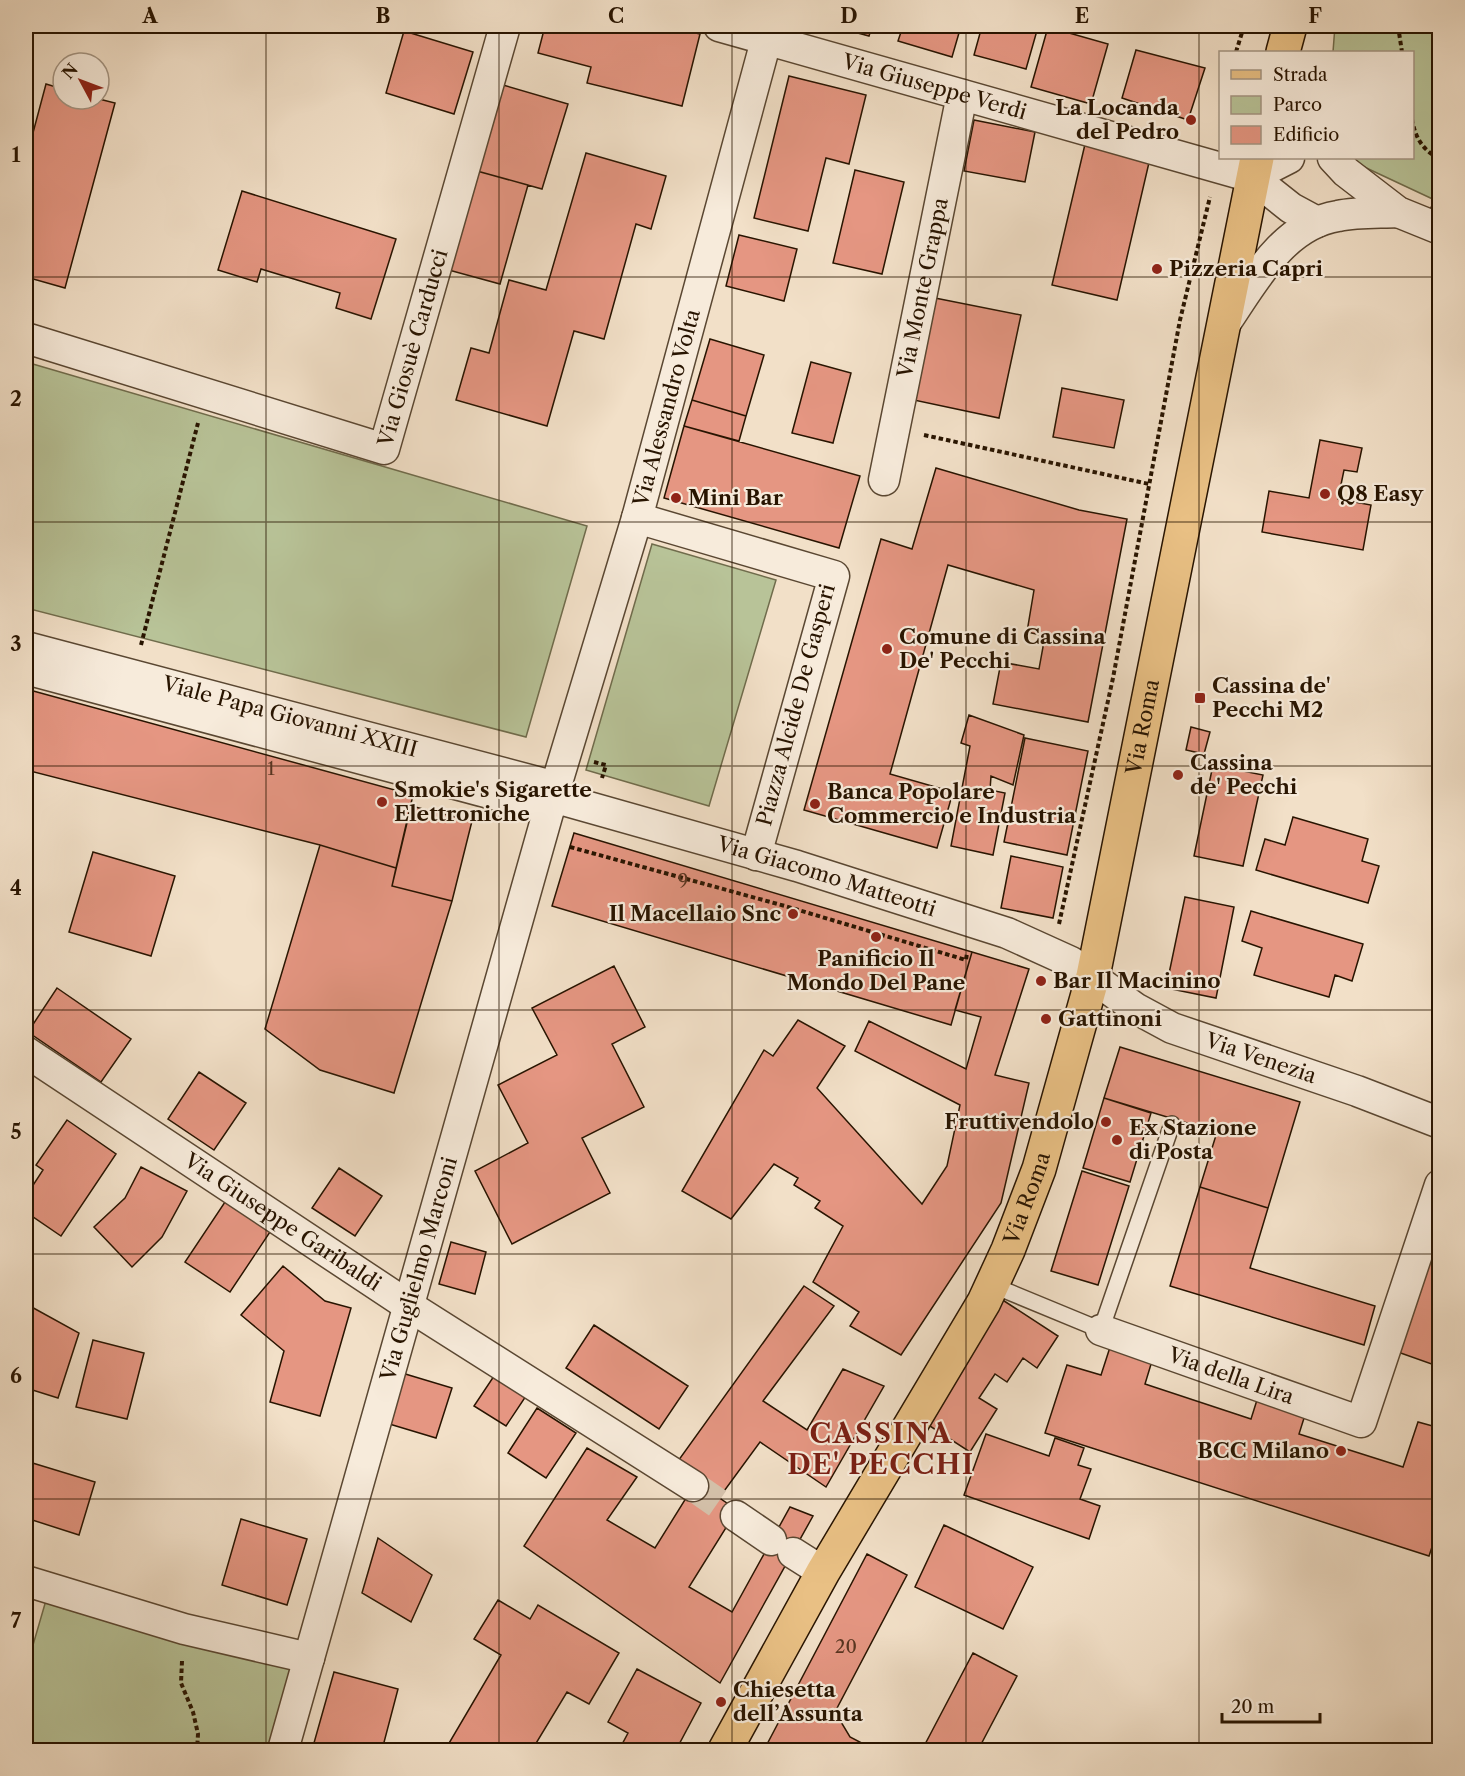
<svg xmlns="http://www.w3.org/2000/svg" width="1465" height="1776" viewBox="0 0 1465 1776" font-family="'Libre Caslon Text',serif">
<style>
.green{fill:#b8c398;stroke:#706c4c;stroke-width:1.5}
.building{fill:#e59682;stroke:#281400;stroke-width:1.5}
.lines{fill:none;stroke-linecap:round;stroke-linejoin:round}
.street-tunnel{stroke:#d4c1aa;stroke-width:30;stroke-dasharray:30 15;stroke-linecap:butt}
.lane-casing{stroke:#5a4732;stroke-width:18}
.street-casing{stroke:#5a4732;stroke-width:33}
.primary-casing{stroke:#281400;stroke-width:36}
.path{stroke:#281400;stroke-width:4;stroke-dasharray:4.5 3;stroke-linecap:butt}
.lane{stroke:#f7ebdb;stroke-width:15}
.street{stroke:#f7ebdb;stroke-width:30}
.primary{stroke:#e9c084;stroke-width:33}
.grid{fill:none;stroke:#281400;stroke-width:1.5;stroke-opacity:0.55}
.poi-dot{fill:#8f2418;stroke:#f7ebdb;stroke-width:2}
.labels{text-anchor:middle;stroke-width:4.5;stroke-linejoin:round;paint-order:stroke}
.number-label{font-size:18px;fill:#573420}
.street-label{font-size:21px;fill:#281400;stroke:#f7ebdb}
.poi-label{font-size:21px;font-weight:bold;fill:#281400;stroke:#f7ebdb;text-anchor:start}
.district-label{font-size:27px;font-weight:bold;letter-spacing:1.5px;fill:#7a1f14;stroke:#f7ebdb}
.neatline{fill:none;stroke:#281400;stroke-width:2}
.grid-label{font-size:20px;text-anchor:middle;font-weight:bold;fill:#281400}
</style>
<rect width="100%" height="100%" fill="#f2e0c8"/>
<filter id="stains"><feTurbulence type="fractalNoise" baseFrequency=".00333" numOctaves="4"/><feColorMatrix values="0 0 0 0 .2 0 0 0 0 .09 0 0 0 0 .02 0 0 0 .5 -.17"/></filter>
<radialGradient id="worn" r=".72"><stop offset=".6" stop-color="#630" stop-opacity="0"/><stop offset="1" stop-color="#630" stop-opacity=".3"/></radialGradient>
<path class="green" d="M1335,26H1439V202L1360,165L1350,158H1412V52H1333Z
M26,362L587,526L526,737L26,608Z
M652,544L776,580L709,806L586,770Z
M49,1590L312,1660L285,1750H26V1669Z"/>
<path class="building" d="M545,26H666L700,34L682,106L587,83L591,67L538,53Z
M832,26H872L869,36Z
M903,26H961L952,57L898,41Z
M982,26L1038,27L1026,69L974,55Z
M1048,27L1108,44L1091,104L1031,87Z
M404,31L473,52L454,114L386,93Z
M1136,50L1205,68L1188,120L1122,98Z
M789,76L866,95L849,164L826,158L808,231L754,218Z
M46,84L63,89V99H99L115,103L65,288L26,277V159Z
M503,85L568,104L542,189L477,171Z
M974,120L1035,132L1025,182L964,171Z
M1086,140L1151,154L1117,300L1052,285Z
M586,153L666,176L651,229L636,224L604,339L574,331L547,426L456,400L471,348L489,353L509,280L546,290Z
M473,170L528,185L500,284L445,269Z
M855,170L904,182L882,274L833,263Z
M242,191L396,239L371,319L336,308L340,293L261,269L257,282L218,270Z
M739,235L797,249L784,301L726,286Z
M930,297L1021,315L999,418L909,399Z
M710,339L764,355L746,416L692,400Z
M811,362L851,373L833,443L792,433Z
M1062,388L1124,400L1114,448L1053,437Z
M692,400L746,416L739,441L684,426Z
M684,426L860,476L839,548L664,498Z
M1320,440L1362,448L1357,472L1344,470L1338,499L1371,505L1363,550L1262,532L1269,491L1309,498Z
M936,468L1079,510L1127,519L1088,722L993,704L1001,662L1039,669L1045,636L1027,632L1034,590L948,565L890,774L953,792L937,848L804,810L881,539L912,549Z
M26,689L413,795L396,868L320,845L26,770Z
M969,715L1024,735L1013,785L991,776L990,790L1005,793L993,855L951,846L970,746L961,743Z
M1191,727L1210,732L1204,754L1186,750Z
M1025,738L1088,751L1067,855L1004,842Z
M1213,765L1263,775L1243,866L1194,856Z
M411,806L472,821L452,901L392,886Z
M1293,817L1368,839L1362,861L1379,866L1368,903L1256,870L1265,839L1285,845Z
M574,833L972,952L951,1025L552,906Z
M320,845L396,868L392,886L452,901L394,1093L320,1070L265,1029Z
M93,852L175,876L151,956L69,932Z
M1011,856L1063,867L1053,918L1001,908Z
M1185,897L1234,907L1216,998L1166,988Z
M1251,911L1363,944L1352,981L1335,975L1329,997L1254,975L1262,948L1242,941Z
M972,952L1029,969L995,1075L1029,1083L1001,1203L901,1355L850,1326L859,1312L813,1282L843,1226L815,1208L820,1201L794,1185L798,1178L774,1164L731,1219L682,1191L764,1050L773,1056L798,1020L845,1046L817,1088L922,1204L947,1166L960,1105L855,1051L869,1021L966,1069L981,1017L955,1010Z
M614,966L645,1027L612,1044L644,1107L582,1138L610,1193L512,1244L475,1171L528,1143L498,1085L557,1055L532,1008Z
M57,988L131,1039L101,1082L28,1032Z
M1120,1047L1300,1102L1268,1208L1200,1187L1217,1132L1104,1098Z
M199,1072L246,1103L214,1150L168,1119Z
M1104,1098L1151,1113L1130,1182L1083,1168Z
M67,1120L116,1154L61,1236L26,1212V1196L43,1170L36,1165Z
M141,1167L187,1191L162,1237L132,1267L94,1227L125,1198Z
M339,1168L382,1196L355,1236L312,1208Z
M1082,1171L1129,1186L1098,1285L1051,1271Z
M1200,1187L1268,1208L1250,1268L1375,1306L1364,1345L1170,1286Z
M227,1199L272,1229L230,1292L185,1262Z
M1437,1234L1440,1235V1367L1395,1351Z
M451,1242L486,1252L475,1294L439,1284Z
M283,1266L325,1301L351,1308L320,1416L270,1402L284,1351L241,1315Z
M804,1286L834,1306L763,1401L807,1430L843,1369L884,1386L826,1487L760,1442L719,1498L673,1468Z
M998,1297L1058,1336L1037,1368L1023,1358L1007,1382L995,1374L979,1398L997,1409L970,1452L919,1419Z
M28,1305L79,1333L58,1398L26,1388V1367L29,1354L26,1351V1308Z
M594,1325L688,1386L659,1429L566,1368Z
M1113,1338L1155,1351L1145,1384L1251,1419L1257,1400L1305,1415L1299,1434L1403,1467L1418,1422L1440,1428V1467L1433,1488L1440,1490V1523L1429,1556L1045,1433L1067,1365L1101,1375Z
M93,1340L144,1353L127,1419L76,1407Z
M402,1373L452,1388L436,1438L386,1423Z
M494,1376L526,1396L506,1426L474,1406Z
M537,1408L576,1433L546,1478L508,1453Z
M986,1434L1049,1456L1055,1438L1084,1448L1078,1465L1091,1469L1080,1499L1100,1506L1089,1539L964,1495Z
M587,1448L637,1477L607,1520L655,1548L696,1482L737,1510L689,1587L732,1612L790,1507L813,1516L720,1683L524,1546Z
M26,1461L95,1482L79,1535L26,1518Z
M241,1519L307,1539L287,1605L222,1585Z
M944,1525L1033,1567L1003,1629L915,1587Z
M378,1538L432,1575L411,1622L362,1593Z
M867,1554L907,1575L835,1712L850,1737L875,1750H764Z
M498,1600L530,1619L538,1605L619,1653L589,1704L567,1692L532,1750H445L501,1655L474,1639Z
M973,1653L1017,1676L978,1750H922Z
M637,1669L701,1703L676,1750H619L628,1733L608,1722Z
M334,1672L398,1689L382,1750H312Z"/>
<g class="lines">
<path class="street-tunnel" d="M693,1486L736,1516"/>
<defs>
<path id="lane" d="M1431,225L1440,208
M992,1285L1101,1330L1172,1124"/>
<g id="street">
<path id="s1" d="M719,26L1252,177L1291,208L1317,222"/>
<path d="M1333,158L1346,172L1398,212L1440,229"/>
<path d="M1252,177L1289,158"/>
<path d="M1224,325C1253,283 1282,225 1338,216C1357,212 1378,213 1398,212"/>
<path id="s2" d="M26,338L384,449L505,26"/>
<path id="s3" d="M884,480L962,95"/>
<path d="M637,518L834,576L756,855"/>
<path id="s4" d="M26,647L556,787"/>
<path d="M26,669L549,809"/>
<path id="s5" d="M553,797L797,866L1007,933L1071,962L1135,1008L1172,1028L1357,1091L1440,1123"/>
<path id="s6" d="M26,1052L409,1306L693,1486"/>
<path id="s7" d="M1101,1330L1361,1422L1440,1185"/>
<path d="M736,1516L771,1540"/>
<path d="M793,1553L823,1572"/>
<path d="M26,1581L184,1629L309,1658"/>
<path id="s8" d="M283,1750L549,809L637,518L770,26"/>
</g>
<g id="primary">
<path d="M1283,52L1290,26"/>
<path id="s9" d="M725,1750L823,1572L984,1302L1008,1250L1039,1169L1093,976L1257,158"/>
</g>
</defs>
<use href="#lane" class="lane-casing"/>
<use href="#street" class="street-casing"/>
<use href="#primary" class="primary-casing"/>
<path class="path" d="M1398,26L1402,52
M1236,52L1244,26
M1412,119C1415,137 1422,150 1440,159
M924,435L1149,484
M141,645L198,423
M594,762L606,765L602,778
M570,847L785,906L966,960L967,953
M1059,924L1113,678L1180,320L1210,197
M182,1661L181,1683L193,1712L198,1734L197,1750"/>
<use href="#lane" class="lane"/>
<use href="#street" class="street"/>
<use href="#primary" class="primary"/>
</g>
<path class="grid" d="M266,26V1750M499,26V1750M732,26V1750M966,26V1750M1199,26V1750M26,277H1440M26,522H1440M26,766H1440M26,1010H1440M26,1254H1440M26,1499H1440"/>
<g class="poi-dot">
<circle cx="1191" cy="120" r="6"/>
<circle cx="1157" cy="269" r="6"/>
<circle cx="1325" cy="494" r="6"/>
<circle cx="676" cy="498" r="6"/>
<circle cx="887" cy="649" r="6"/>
<rect x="1194" y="692" width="12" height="12" rx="3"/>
<circle cx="1178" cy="775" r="6"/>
<circle cx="382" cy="802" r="6"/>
<circle cx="815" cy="804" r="6"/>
<circle cx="793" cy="914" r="6"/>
<circle cx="876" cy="937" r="6"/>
<circle cx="1041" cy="981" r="6"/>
<circle cx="1046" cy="1019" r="6"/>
<circle cx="1106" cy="1122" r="6"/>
<circle cx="1117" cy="1140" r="6"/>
<circle cx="1341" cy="1451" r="6"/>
<circle cx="721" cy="1702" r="6"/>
</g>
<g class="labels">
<g class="number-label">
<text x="271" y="775">1</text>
<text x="683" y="887">9</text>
<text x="846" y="1653">20</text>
</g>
<g class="street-label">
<text dy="7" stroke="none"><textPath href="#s1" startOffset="224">Via Giuseppe Verdi</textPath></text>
<text dy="7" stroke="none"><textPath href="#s3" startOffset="196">Via Monte Grappa</textPath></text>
<text dy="7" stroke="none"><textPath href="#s2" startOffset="480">Via Giosuè Carducci</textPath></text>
<text dy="7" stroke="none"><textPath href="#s8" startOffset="1396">Via Alessandro Volta</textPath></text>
<text transform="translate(796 705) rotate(-75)" y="7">Piazza Alcide De Gasperi</text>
<text dy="7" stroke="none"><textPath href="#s4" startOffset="273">Viale Papa Giovanni XXIII</textPath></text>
<text dy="7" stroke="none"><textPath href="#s9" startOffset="1116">Via Roma</textPath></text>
<text dy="7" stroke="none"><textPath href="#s5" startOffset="285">Via Giacomo Matteotti</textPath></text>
<text dy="7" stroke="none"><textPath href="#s5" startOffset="759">Via Venezia</textPath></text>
<text dy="7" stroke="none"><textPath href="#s9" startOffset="630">Via Roma</textPath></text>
<text dy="7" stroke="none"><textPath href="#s6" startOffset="308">Via Giuseppe Garibaldi</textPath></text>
<text dy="7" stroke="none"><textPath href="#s8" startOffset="500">Via Guglielmo Marconi</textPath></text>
<text dy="7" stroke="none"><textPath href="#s7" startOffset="138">Via della Lira</textPath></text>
</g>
<g class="poi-label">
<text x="1179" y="115" text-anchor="end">La Locanda<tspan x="1179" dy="24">del Pedro</tspan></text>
<text x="1169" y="276">Pizzeria Capri</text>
<text x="1337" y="501">Q8 Easy</text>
<text x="688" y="505">Mini Bar</text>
<text x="899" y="644">Comune di Cassina<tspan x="899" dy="24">De' Pecchi</tspan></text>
<text x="1212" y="693">Cassina de'<tspan x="1212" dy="24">Pecchi M2</tspan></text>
<text x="1190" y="770">Cassina<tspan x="1190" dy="24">de' Pecchi</tspan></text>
<text x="394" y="797">Smokie's Sigarette<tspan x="394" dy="24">Elettroniche</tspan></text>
<text x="827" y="799">Banca Popolare<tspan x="827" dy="24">Commercio e Industria</tspan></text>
<text x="781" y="921" text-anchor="end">Il Macellaio Snc</text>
<text x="876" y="966" text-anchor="middle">Panificio Il<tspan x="876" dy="24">Mondo Del Pane</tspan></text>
<text x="1053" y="988">Bar Il Macinino</text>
<text x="1058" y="1026">Gattinoni</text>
<text x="1094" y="1129" text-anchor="end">Fruttivendolo</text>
<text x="1129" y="1135">Ex Stazione<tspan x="1129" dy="24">di Posta</tspan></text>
<text x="1329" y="1458" text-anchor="end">BCC Milano</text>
<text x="733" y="1697">Chiesetta<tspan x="733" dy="24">dell’Assunta</tspan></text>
</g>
<g class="district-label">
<text x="881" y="1443">CASSINA<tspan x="881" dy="31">DE' PECCHI</tspan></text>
</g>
</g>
<rect width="1465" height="1776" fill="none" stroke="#f2e0c8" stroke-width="66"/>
<rect x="1219" y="51" width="195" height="108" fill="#f7ebdb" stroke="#a49583" stroke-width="1.5"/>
<rect x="1231" y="70" width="30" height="9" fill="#e9c084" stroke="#a49583" stroke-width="1.5"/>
<text x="1273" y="81" font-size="18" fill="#281400">Strada</text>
<rect x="1231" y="96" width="30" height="18" fill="#b8c398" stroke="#a49583" stroke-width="1.5"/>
<text x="1273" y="111" font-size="18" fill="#281400">Parco</text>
<rect x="1231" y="126" width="30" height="18" fill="#e59682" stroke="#a49583" stroke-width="1.5"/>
<text x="1273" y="141" font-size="18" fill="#281400">Edificio</text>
<g transform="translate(81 81) rotate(311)"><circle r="28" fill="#f7ebdb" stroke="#a49583" stroke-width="1.5"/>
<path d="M0-4.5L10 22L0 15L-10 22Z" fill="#8f2418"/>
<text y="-9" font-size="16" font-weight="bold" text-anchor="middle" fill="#281400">N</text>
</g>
<path d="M1222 1713v9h98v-9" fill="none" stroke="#281400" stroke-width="3"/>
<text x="1231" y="1713" font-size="18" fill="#281400" stroke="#f7ebdb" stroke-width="4.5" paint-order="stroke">20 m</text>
<rect x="33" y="33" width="1399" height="1710" class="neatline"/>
<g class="grid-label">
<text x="150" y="23">A</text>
<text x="383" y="23">B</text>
<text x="616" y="23">C</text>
<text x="849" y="23">D</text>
<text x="1082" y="23">E</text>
<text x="1315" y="23">F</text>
<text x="16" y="162">1</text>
<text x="16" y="406">2</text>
<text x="16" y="651">3</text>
<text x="16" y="895">4</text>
<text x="16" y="1139">5</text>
<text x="16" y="1383">6</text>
<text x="16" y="1628">7</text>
</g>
<rect width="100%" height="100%" filter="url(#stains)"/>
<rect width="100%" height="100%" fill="url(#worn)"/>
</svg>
